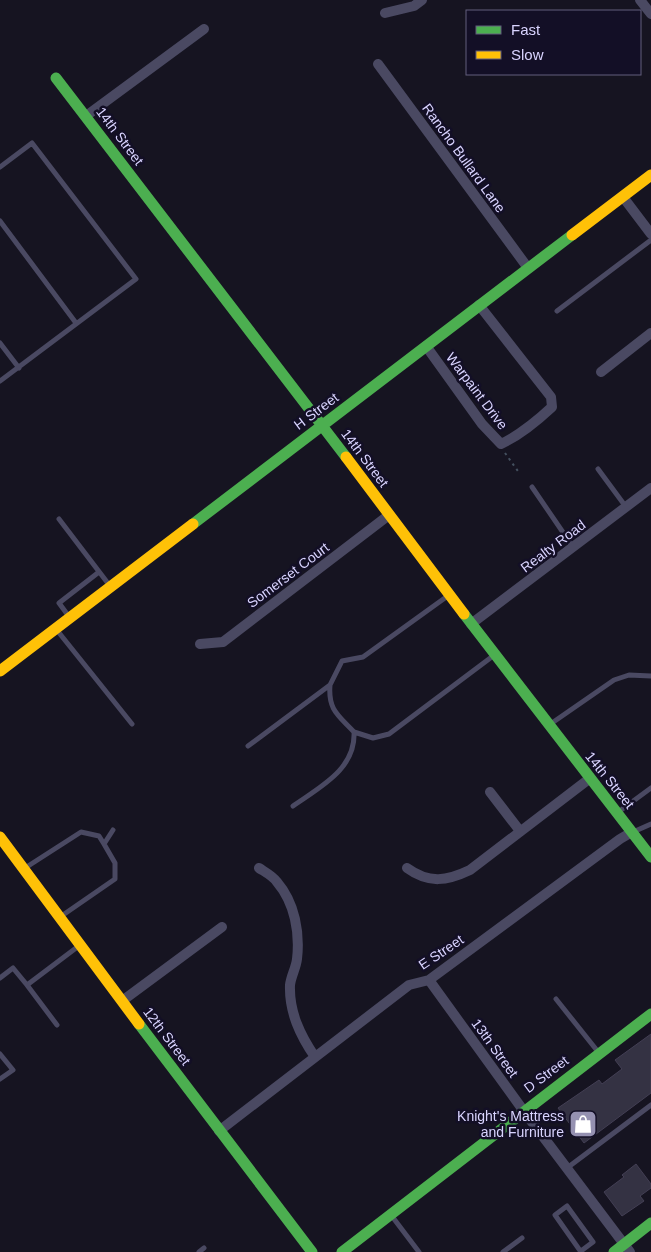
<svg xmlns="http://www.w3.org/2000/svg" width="651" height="1252" viewBox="0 0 651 1252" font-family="Arial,sans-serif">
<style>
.building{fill:#343243;stroke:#433f54}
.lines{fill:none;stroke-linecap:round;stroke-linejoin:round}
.path{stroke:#44505f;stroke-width:2;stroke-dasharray:2.5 4;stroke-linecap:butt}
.lane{stroke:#4a4962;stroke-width:5}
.street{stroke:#4a4962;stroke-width:10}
.fast{stroke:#4caf50;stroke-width:11}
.slow{stroke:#ffc107;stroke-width:11}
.labels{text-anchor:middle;stroke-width:5;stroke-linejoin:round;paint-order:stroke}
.street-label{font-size:14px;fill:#d9d4ff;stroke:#130f26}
.poi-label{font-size:14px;fill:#d9d4ff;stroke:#130f26;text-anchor:end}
</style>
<rect width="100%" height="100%" fill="#161421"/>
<path class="building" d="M651,1034V1093L584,1143L558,1108L599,1080L602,1084L622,1069L615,1060Z
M636,1164L651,1184V1188L640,1196L644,1201L622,1216L604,1192L624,1177L622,1175Z"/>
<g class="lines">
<path class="path" d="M505,453L520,474"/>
<path class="lane" d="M0,167L32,143L136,279L0,381
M0,221L76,323
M557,311L651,240
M0,343L19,368
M598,469L626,507
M532,487L573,547
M59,519L110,586
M70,618L59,603L99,572
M56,629L132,724
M549,725L614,680L629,675L651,676
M354,732L373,738L389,734L493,656
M248,746L330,685L342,661L363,657L449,595
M293,806C320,787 356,769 354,732C338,715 328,710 330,685
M617,813L651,788
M633,832L651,824
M25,868L81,832L99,836L104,844
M60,917L115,879V863L104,844L113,830
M0,978L13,968L27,985
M556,999L599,1053
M57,1025L27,985L80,945
M0,1054L13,1070L0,1079
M567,1168L651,1105
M391,1215L419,1252
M581,1251L593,1242L567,1206L555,1215L581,1252
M199,1252L204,1248
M503,1252L522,1238"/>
<path class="street" d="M640,0L651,14
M385,13L414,6L422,0
M378,64L528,268
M86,116L204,29
M623,197L651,234
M426,346L482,424L501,444C520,435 537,421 552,407L551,397L479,305
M601,372L651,333
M471,624L651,488
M200,644L223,642L389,515
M490,792L520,831
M259,868C265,872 273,876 277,882C295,903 300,933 297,959C296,968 291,976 290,985C289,1012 300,1035 315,1057
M407,868C429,884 447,881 470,870L589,779
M429,980L523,1110L630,1252
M122,1001L222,927
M219,1131L409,985L429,980L620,839L632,832"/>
<path class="fast" d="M56,78L346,457
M193,524L572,235
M464,614L651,857
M139,1024L312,1252
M342,1252L651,1014
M614,1252L651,1223"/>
<path class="slow" d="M572,235L651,175
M346,457L464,614
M0,671L193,524
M0,837L139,1024"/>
</g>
<defs>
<symbol id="shop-square" viewBox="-11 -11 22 22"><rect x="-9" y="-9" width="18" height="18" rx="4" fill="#9591b1" stroke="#130f26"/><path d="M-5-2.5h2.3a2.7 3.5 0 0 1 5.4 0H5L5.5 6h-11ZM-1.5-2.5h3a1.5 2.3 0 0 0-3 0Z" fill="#fff"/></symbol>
</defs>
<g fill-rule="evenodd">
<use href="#shop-square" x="567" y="1108" width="32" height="32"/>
</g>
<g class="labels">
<g class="street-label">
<text transform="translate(120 136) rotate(53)" y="5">14th Street</text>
<text transform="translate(464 158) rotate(54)" y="5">Rancho Bullard Lane</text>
<text transform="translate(477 391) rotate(53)" y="5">Warpaint Drive</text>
<text transform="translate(316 411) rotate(-37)" y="5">H Street</text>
<text transform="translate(365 458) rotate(53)" y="5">14th Street</text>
<text transform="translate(553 546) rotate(-37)" y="5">Realty Road</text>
<text transform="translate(288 575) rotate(-37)" y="5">Somerset Court</text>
<text transform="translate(610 780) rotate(51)" y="5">14th Street</text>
<text transform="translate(441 952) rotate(-34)" y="5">E Street</text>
<text transform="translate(167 1036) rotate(53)" y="5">12th Street</text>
<text transform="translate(495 1048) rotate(54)" y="5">13th Street</text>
<text transform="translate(546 1074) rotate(-37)" y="5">D Street</text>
</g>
<g class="poi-label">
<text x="564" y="1121">Knight's Mattress<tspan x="564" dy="16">and Furniture</tspan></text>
</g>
</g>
<rect x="466" y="10" width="175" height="65" fill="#130f26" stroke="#625e7d"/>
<rect x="476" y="26" width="25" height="8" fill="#4caf50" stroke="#625e7d"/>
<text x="511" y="35" font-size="15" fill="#d9d4ff">Fast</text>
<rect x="476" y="51" width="25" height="8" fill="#ffc107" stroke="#625e7d"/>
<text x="511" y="60" font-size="15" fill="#d9d4ff">Slow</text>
</svg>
